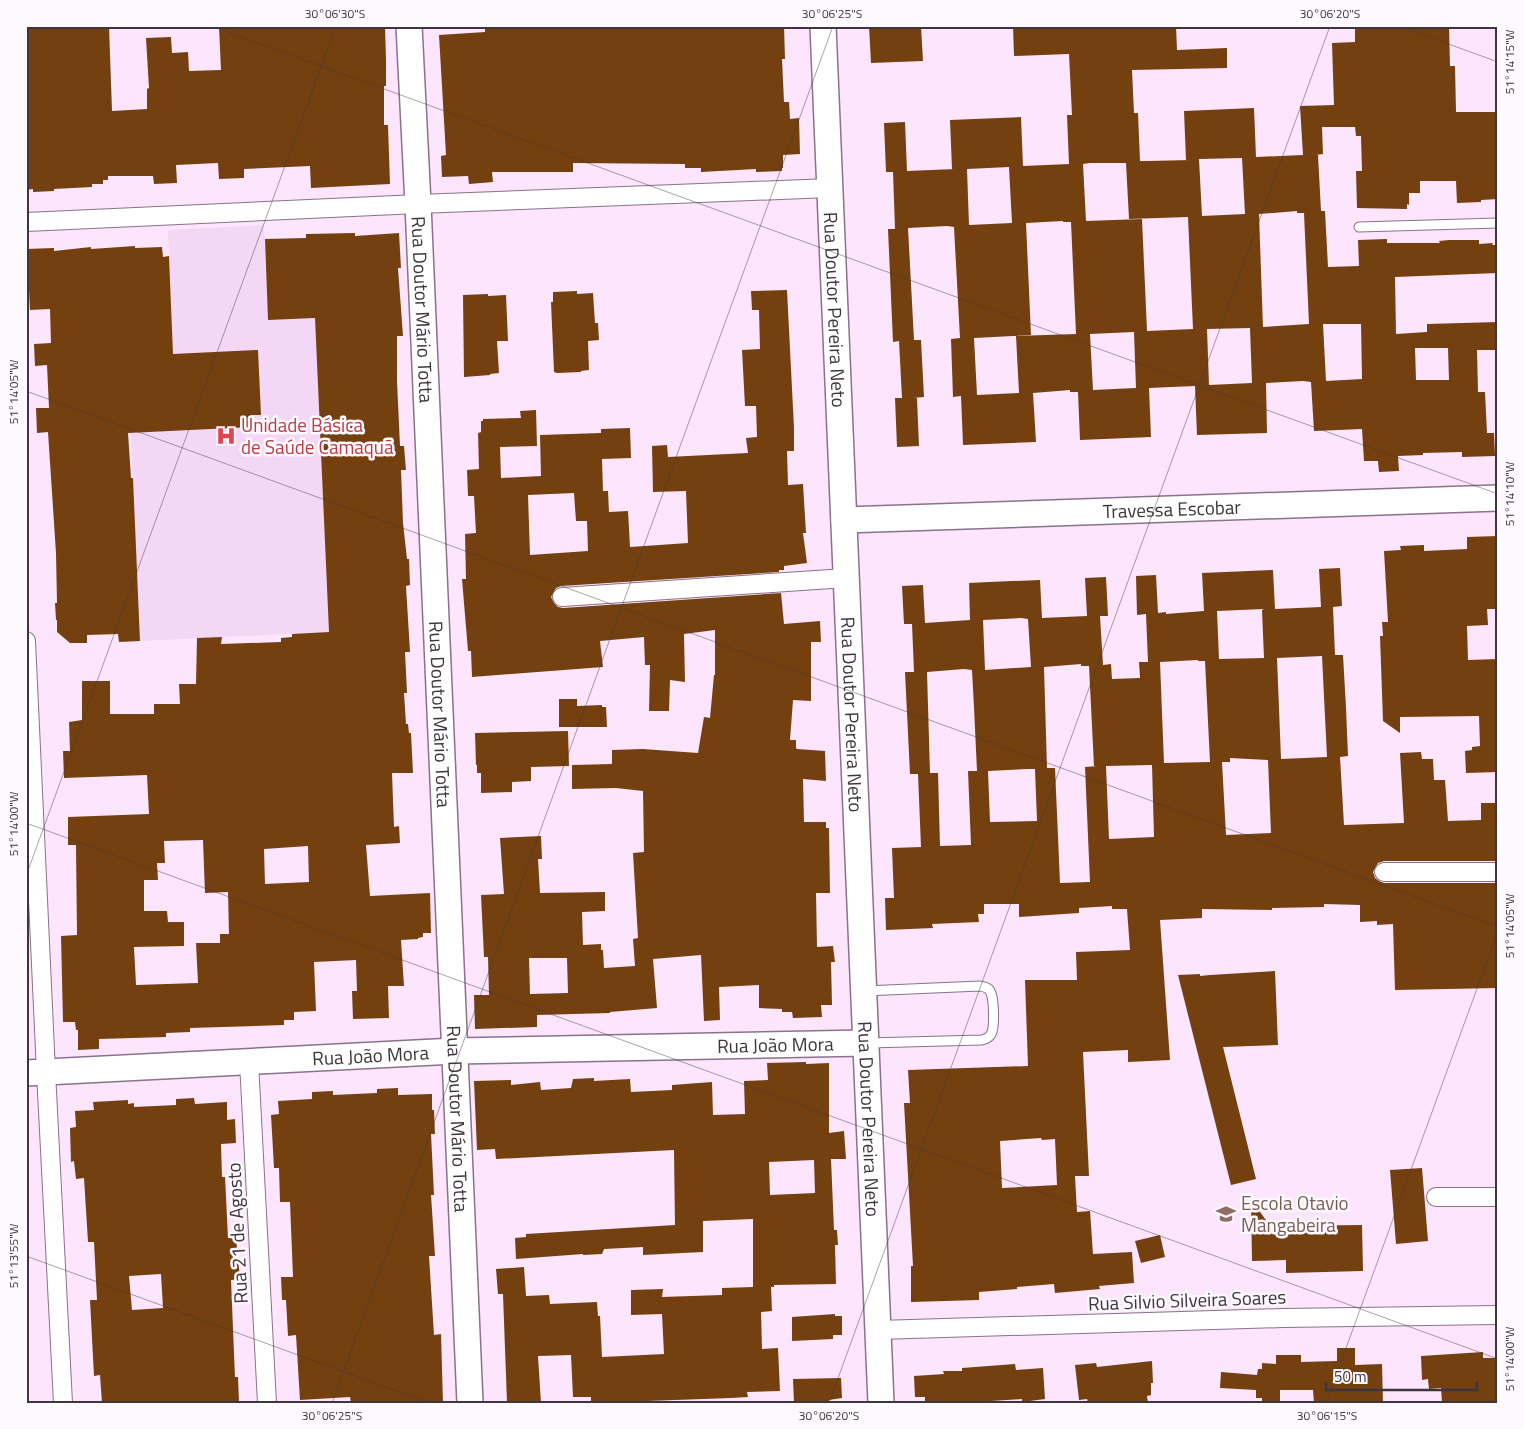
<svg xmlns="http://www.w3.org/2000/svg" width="1524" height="1429" viewBox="0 0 1524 1429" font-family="'Titillium Web',sans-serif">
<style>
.built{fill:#f4d7f5}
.building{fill:#744010;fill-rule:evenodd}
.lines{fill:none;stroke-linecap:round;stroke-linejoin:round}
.lane-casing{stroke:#887389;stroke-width:11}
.street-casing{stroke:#887389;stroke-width:20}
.secondary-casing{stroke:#887389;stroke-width:28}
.lane{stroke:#fff;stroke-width:9}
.street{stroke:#fff;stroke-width:18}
.secondary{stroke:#fff;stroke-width:25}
.ticks{fill:none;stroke:#3e353e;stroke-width:1;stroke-opacity:0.45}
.labels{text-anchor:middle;stroke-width:5;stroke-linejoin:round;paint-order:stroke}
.street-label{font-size:19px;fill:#3e353e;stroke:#fef9fe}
.health-label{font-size:19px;fill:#be3a42;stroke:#fef9fe;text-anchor:start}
.education-label{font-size:19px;fill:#785e54;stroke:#fef9fe;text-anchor:start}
.neatline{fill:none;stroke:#3e353e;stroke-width:2}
.ticks-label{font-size:12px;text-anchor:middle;fill:#3e353e}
</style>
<rect width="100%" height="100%" fill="#fce5fd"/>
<path class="built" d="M264,225L268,320L315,318L329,632L140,641L126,327L172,325L168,230Z"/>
<path class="building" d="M29,26H109L112,111L147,109V89L149,88L146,38L171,37L172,53L188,52L189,71L221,70L219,26H385L386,60V86H384V125H388L390,184L311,188L310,166L244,169V178L219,179L218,163L176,165L177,183L154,184L153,176H108V180H103V184H92V187L54,189V191L33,192V189L26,190V149H29L26,79L27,33L29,32Z
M485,26H784L785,59H782L784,102H789L790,119L799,118L800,154L783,155V168H782V171L756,172V169L701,172V168H685V164L573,163V172H492L493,182L469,184L468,176L442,177L441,156L446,155L439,35L485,32Z
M869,26H921L923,61L871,63Z
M1013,26H1176L1177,50L1227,48V68L1132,70L1134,113H1138L1140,161H1148L1191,160H1186L1184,111L1254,108L1256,157L1303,155L1300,106L1334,105L1332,43L1355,42V26H1449L1450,66H1455L1456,112H1498V199L1481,200V202L1457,203L1456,181H1420V193H1409V205L1407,204V209L1357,208L1356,171H1362L1361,136H1356L1355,127H1322L1323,154L1316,155H1318L1321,211H1325L1328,267L1359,266L1358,240L1387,239V243H1440L1439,241L1449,240H1479V244L1493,243L1492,245H1498V273L1395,277L1396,334L1427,332V324L1498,322V350H1477L1478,392H1485L1487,433H1494L1495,456L1462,457V452L1423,453V455L1398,456L1399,471L1379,472L1378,461H1364L1362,429L1314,431L1311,382L1303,381L1266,383L1267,433L1197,435L1195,386L1171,387L1149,388L1151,437L1080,440L1078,392H1070V390L1033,393L1036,442L963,445L961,396L953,397L951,339L960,338L954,227L947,226L908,228L914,340H921L924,397L913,398H917L919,446L897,447L895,398H902L899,341L893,342L888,229H895L893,172H886L884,123L905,122L907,171L955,169H952L950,120L1021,117L1023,166L1069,164L1067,115H1072L1069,54L1014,56ZM1242,158L1245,214L1202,216L1199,159ZM1090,163H1126L1129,219L1188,217L1193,329L1147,331L1142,219L1086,221L1083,164ZM1009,167L1012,223L969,225L967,169ZM1297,211V213H1304L1309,324L1263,327L1259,214ZM1063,221V222H1071L1076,334L1016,336L1019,393L977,395L974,338L1031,335L1026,223ZM1323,324H1361L1362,379L1326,381ZM1250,328L1252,383L1209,385L1207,329ZM1134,332L1136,388L1093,390L1090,334ZM1415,348H1448L1449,380H1416Z
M355,233V236L399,233L401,268H398L403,336H397V381L400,446H404L406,470H401L403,523L407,559H409L410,585L406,586L410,652H405L407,693H404L406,724H408L409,733H411L413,773H392L394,827L399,826L400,843L366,845L370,896L430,893L431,933H423V937L418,938V939L401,940L404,986H388L389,1018L353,1019L352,991H357L356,960L314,962L316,1011L294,1012V1020H284V1025L190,1028V1032L166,1033V1037L99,1039V1049L78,1050V1030H76L75,1022H63L61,936L77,935L76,845H68V817L149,814L147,775L64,778L63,751H70L69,722L82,720V681H110V714H154V704H180L179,684H196L197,638L222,637L221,644L281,642V638L292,637V634L329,632L315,318L268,320L265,239L306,238V234ZM203,840L205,893L228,892L229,934H220V943H196L198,983L136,985L134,947L184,946V922H168L167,911H144V880H158L157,863H165L164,841ZM308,846L309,882L265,884L264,849Z
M135,246V248L162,247L163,257L169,256L173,354L258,350L261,415H251L252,427L128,433L131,478H133L140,641L119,642L118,634L87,635V643H70L57,632V620H56L55,603H57L56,553L48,432L37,433L36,408H49L47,365L35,366L34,344L51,343L50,309L30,310L28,270H26V249L54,248V251L91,247V249Z
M787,290L794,428V451H787L788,485L803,484L806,533H803L807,563L784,566V570H779V572L561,586L556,588L551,597L554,603L558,607L563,608L781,593L784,624L820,621L821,642H811V701L793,700L790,740H796V748L797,749L825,751L826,781L803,779L804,822H826V828H829L830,893H816L817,947L833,946L835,962H831L832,1005H821L822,1017L793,1018L792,1012H782V1009L759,1008V985L719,987L720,1020L704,1021L701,955L653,959L657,1008L610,1012V1013L537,1015V1027L475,1029L474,995H489L488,957H484L481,895L504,894L500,838L541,836L542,859H538L540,893L605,892V911L582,912L583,945L601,944V950H603L604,968L635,966L633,939L638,938L633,853L644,852L643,791L616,788L572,789V765L612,764V750L643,749L698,753L704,717L710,718L714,675H715V630L684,634L685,682L670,680L669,711H649L650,665H645L644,637L600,641L603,667L472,677L471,651H468L462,579H466L465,534L476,533L474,496H468L467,470L479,469L478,433L481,432V421H483V419L521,418L520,411L536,410L537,446L500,447L501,478L541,476L540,435L601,433V429L630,428L631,458L602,459L603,491H608L609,512L628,511L630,547L688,543L686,491L653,492L652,446L667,445L668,457L748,453L746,438L757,437L756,406H745L742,350L760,349L759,310H752L751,291ZM574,493L576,521H587L588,551L530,555L528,495ZM529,958H567L568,993L530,994Z
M577,291V294L593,293L595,323H598L599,340L588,341L589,370L581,371V372L557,373L554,372L551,302H553V292Z
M488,294V296L506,295L508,341H497L499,373L490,374V375L464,377L463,295Z
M1498,536V609H1487L1488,625L1467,626L1468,660L1498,659V772L1466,773L1465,751L1472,750V747L1480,746L1479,716L1400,717V733L1383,721L1380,636H1383L1382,622H1388L1384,551L1401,550L1400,546L1424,545V551L1467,549V537Z
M1340,568L1342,606L1333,607L1335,655H1343L1346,708L1348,756L1340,757L1344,825L1404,823L1400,753L1421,752L1422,759H1433L1434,780H1445L1448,821L1481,820V803H1498V861H1384L1378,863L1373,872L1375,878L1379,881L1384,883H1498V988L1395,990L1393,924L1377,925V921L1360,922V905L1324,904V907L1272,908V910L1202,909V918L1160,920L1170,1060L1128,1062V1050L1083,1052L1089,1176H1075L1077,1212L1090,1211L1093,1254L1132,1252L1134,1283L1099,1286L1100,1289L1055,1293L1054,1284L1017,1287V1289L979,1292V1300L911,1302V1266H913L904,1103H910L908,1070L1028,1066L1025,980H1077L1076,952L1130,950L1127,909H1112V906L1079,908V913L1019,917V904H984V914H978L979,922L932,924L933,928L886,930L885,898H894L892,848L921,847L918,774H910L905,672H914L912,624H904L902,586L923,585L925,623L970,620L969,583L989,582L1040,580L1042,618L1087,616L1085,578L1106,577L1108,616H1100L1103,665L1111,664L1112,679L1140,678L1139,662H1148L1146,614L1137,615L1136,576L1156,575L1158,613L1166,612V614L1204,611L1202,573L1273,570L1275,609L1321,607L1319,569ZM1264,609L1262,610L1264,658L1219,659L1217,611ZM1021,618L1028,619L1031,667L985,670L983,620ZM1322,656L1327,757L1281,759L1277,658ZM1198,660V661H1205L1210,762L1164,763L1160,662ZM1081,664V666H1089L1094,766H1098L1085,767L1090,882L1060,883L1055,768H1047L1044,667ZM964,669L972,670L974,707L977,771H968L971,845L940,846L938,773H930L927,672ZM1230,758L1268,760L1271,833L1226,835L1222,762H1230ZM1152,765L1154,837L1109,839L1106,766ZM1027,769H1035L1037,821L990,822L988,771ZM1041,1138L1042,1140L1055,1139L1057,1185L1002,1188L1000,1141Z
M559,699H577V706L602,705V707H606L607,727H559Z
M568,731L569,766L531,767V781L512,782V792L481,793V773H477V765H476L475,733Z
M1275,971L1278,1045L1223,1047L1256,1179L1231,1185L1178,975L1200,974V976L1210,975Z
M806,1062V1064L829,1063V1133L844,1131L846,1159H831L834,1230H837L838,1245H835L836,1284L774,1285V1287H771L772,1311L761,1312L762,1349L778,1348L780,1391L747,1392L748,1397L731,1398L591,1403V1397H573L571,1355L538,1356L541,1403H507L503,1294H498L496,1269L524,1267L526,1296L549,1295L550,1304L597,1302L598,1316H600L602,1357L664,1354L662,1314L631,1315V1290L663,1289L662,1297L722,1295V1288L753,1287V1219L703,1221V1252L643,1255V1247L604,1249L602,1254L583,1255V1254L516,1259L515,1238L526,1237V1234L675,1225L674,1150L496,1159L495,1149L477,1150L474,1081L511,1080V1085L540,1082L541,1090L571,1088L573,1079L594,1078V1081L630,1079L631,1092L672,1090V1085L712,1082L713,1115L745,1114L744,1081L768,1080L767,1063ZM814,1160L815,1193L770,1195L769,1162Z
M398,1088V1095L432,1094V1110H434L435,1134H431L434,1195H431L435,1256H429L434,1335L441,1334L443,1403H351L350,1397L300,1400L296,1335L288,1336L286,1300H282L281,1277H293L290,1202H280L279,1168H274L271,1115L279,1114L278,1101L312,1099V1092L333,1091V1095L377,1093V1089Z
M194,1098L195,1104L227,1102V1120L235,1119L236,1143L221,1144L222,1177H225L228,1238H236L240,1279L231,1280L235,1377H238L239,1402L102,1403L100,1375L94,1376L90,1300H97L94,1242H88L84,1178L76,1179L74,1161L71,1162L70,1128L76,1127L75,1111L94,1110L93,1102L128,1100V1104L134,1103V1107L176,1105V1099ZM161,1274L163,1308L132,1310L129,1276Z
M1422,1168L1428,1241L1396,1244L1390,1170Z
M1251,1199L1270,1226L1362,1225L1363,1271L1286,1273V1260L1252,1261Z
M1160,1235L1165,1257L1141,1263L1135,1241Z
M835,1314V1316H842V1335H833V1339L792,1341V1317Z
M1337,1348H1355V1365L1382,1364L1383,1403H1314L1313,1390H1280V1403H1262V1398H1256V1390L1220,1388L1221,1372L1257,1375L1258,1369H1262V1363L1276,1364V1355H1301V1362L1337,1361Z
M1483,1352V1358H1498V1396H1495V1403H1442L1441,1388L1429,1389L1428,1379L1422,1380L1421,1356Z
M1152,1361L1153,1383H1151V1395L1147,1396L1148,1403H1088L1087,1399L1079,1400L1075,1365L1096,1363L1097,1367Z
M1015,1364L1016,1370L1043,1368L1045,1399L1022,1402V1399L991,1401V1403H925V1397H915L914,1376L944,1374L943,1371H962V1368Z
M841,1378L842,1398L829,1400V1403H794L793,1379Z"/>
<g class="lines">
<defs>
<path id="lane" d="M1359,227L1498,223
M864,991L980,986C984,987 988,987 990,991C994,997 995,1028 991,1034C989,1038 986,1039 982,1040L868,1043"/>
<path id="street" d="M26,222L418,204L830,188
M562,597L846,578
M26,641L46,1072L63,1403
M1384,872H1498
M249,1062L267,1403
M1436,1197H1498
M878,1330L1283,1318L1498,1315"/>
<g id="secondary">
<path id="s1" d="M409,26L418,204L470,1403"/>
<path id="s2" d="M823,26L881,1403"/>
<path id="s3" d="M844,520L1498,498"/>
<path id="s4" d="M26,1073L455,1051L865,1043"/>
</g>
</defs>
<use href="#lane" class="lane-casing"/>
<use href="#street" class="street-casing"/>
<use href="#secondary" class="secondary-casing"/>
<use href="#lane" class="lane"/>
<use href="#street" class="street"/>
<use href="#secondary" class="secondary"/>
</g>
<path class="ticks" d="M211,26L1498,494M1399,26L1498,62M26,391L1498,927M26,823L1498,1359M26,876L336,26M26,1256L430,1403M332,1403L833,26M829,1403L1330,26M1326,1403L1498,931"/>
<defs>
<symbol id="hospital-bare" viewBox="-9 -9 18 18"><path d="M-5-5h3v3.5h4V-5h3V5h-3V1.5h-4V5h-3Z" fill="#e0444e" stroke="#fef9fe" stroke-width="2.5" paint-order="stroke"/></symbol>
<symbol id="school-bare" viewBox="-9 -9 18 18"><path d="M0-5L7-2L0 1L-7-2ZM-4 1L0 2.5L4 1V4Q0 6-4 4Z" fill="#8d6e63" stroke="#fef9fe" stroke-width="2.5" paint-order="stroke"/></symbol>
</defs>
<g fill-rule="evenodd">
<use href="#hospital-bare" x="212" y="422" width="28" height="28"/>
<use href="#school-bare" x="1212" y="1200" width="28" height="28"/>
</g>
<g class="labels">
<g class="street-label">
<text dy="7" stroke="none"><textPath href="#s1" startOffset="284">Rua Doutor Mário Totta</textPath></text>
<text dy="7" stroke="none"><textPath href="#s2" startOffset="284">Rua Doutor Pereira Neto</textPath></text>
<text dy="7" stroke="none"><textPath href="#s3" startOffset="328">Travessa Escobar</textPath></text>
<text dy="7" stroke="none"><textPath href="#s1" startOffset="689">Rua Doutor Mário Totta</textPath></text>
<text dy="7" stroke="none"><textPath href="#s2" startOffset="689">Rua Doutor Pereira Neto</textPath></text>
<text dy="7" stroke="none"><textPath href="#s4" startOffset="750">Rua João Mora</textPath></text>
<text dy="7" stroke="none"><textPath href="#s4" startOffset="345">Rua João Mora</textPath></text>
<text dy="7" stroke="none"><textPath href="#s1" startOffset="1094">Rua Doutor Mário Totta</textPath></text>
<text dy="7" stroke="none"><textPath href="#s2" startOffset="1094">Rua Doutor Pereira Neto</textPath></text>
<text transform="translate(237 1233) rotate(-93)" y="7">Rua 21 de Agosto</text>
<text transform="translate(1187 1300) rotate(-2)" y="7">Rua Silvio Silveira Soares</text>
</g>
<g class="health-label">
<text x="241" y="432">Unidade Básica<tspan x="241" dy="22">de Saúde Camaquã</tspan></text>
</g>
<g class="education-label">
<text x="1241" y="1210">Escola Otavio<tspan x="1241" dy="22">Mangabeira</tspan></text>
</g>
</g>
<rect width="1524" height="1429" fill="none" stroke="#fef9fe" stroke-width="55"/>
<path d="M1326 1382v8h151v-8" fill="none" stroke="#3e353e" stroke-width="2.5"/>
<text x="1334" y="1382" font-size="15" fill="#3e353e" stroke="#fef9fe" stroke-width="4" paint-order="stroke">50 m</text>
<rect x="28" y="28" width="1468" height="1374" class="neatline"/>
<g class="ticks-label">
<text x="335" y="18">30°06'30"S</text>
<text x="832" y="18">30°06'25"S</text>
<text x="1330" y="18">30°06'20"S</text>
<text transform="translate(1510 62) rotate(-90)" y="4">51°14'15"W</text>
<text transform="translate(14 392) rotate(-90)" y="4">51°14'05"W</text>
<text transform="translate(1510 494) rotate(-90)" y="4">51°14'10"W</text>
<text transform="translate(14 824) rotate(-90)" y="4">51°14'00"W</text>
<text transform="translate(1510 926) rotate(-90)" y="4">51°14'05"W</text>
<text transform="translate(14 1256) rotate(-90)" y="4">51°13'55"W</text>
<text transform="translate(1510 1359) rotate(-90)" y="4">51°14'00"W</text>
<text x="332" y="1420">30°06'25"S</text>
<text x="829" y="1420">30°06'20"S</text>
<text x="1327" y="1420">30°06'15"S</text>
</g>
</svg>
